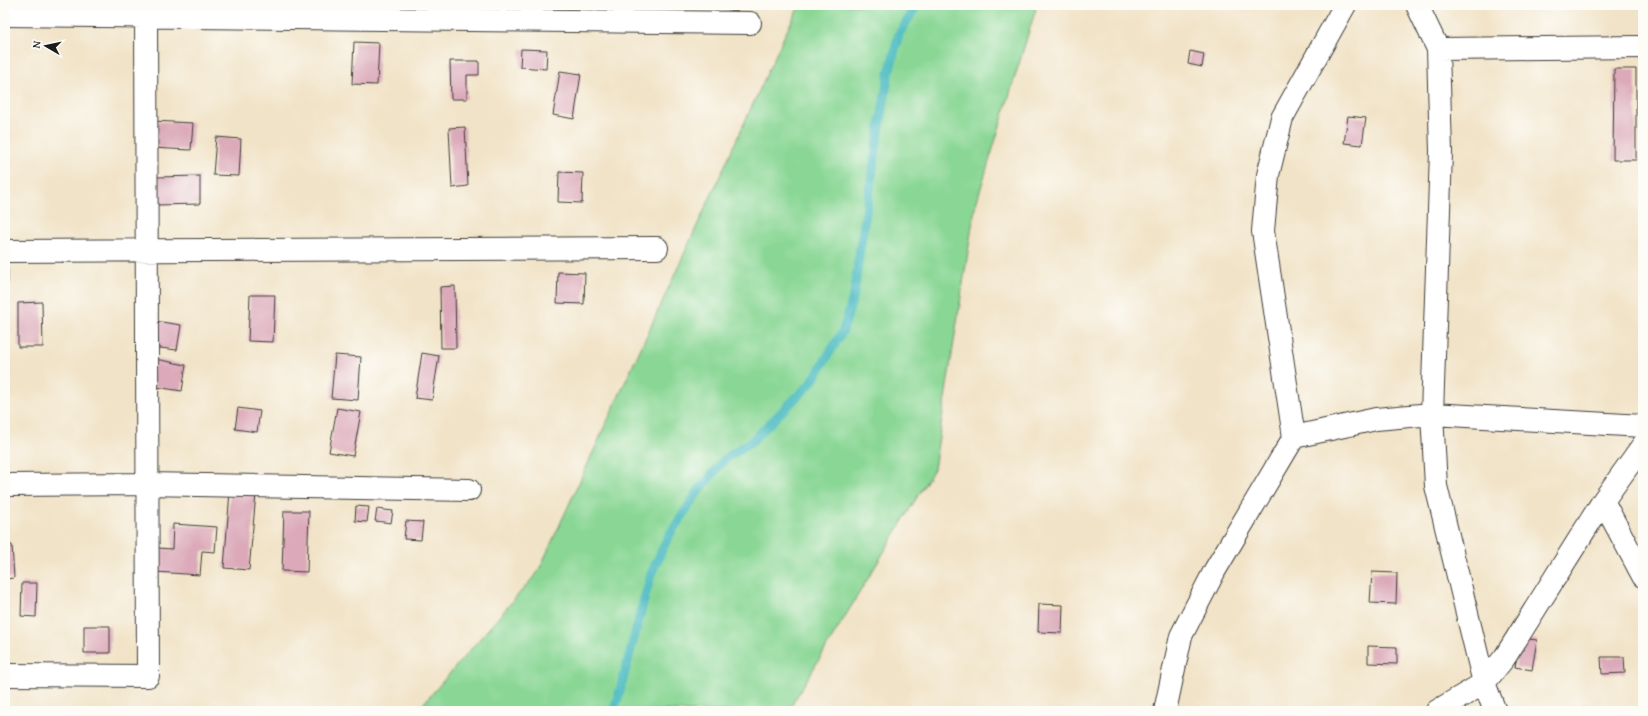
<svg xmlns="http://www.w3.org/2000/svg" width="1648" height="716" viewBox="0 0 1648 716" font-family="'Gentium Book Plus',serif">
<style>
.green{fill:#8ad795;stroke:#537a58}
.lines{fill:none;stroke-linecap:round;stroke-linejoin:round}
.stream{stroke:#4cbbc1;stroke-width:9}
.building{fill:#dba9b9}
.minor-casing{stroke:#3c3a36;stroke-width:24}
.minor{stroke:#fff;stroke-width:22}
</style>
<rect width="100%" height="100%" fill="#fdfcf7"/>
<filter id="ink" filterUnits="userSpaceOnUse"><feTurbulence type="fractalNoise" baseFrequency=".025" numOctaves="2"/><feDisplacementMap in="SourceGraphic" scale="8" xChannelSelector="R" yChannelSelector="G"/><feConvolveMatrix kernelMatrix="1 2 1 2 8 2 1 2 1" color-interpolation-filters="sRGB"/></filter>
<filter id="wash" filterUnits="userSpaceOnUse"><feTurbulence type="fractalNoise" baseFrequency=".012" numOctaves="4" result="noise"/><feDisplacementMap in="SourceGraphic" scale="16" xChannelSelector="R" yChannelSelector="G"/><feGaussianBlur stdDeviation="0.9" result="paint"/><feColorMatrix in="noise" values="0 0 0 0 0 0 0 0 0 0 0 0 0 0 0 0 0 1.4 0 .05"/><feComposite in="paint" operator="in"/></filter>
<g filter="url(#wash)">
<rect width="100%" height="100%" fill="#f1e3c7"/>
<path class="green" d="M800,5H1037L975,207L934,469L788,711H417L538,572L787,30Z"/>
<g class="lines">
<path class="stream" d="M613,711L618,698L651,574L668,537L699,490L726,458L752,441L811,383L843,331L854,294L859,255L888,77L899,34L917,5"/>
</g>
<g id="blocks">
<path class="building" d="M354,42L379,43L377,85L352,84Z
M521,49L547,50L546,69L520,67Z
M1190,51L1204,54L1202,67L1188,64Z
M450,61H479V75H467V99H451Z
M1614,69H1636V160H1613Z
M560,71L581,74L574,119L553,115Z
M1348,116L1366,118L1362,145L1344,143Z
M152,121L193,123L191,150L150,148Z
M465,127L468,186L452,188L449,128Z
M216,137L241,139L239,176L213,175Z
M559,172L583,173L582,203L558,202Z
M200,176V204L157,205L156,177Z
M8,269V283H5V270Z
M558,272L585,273L584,304L557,303Z
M455,286L456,348H441L440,287Z
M250,295H275L273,342L248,341Z
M42,302L43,347H18V303Z
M155,321L181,325L177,350L152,347Z
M422,353L439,356L432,400L415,398Z
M335,355L361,357L358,400L331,398Z
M155,359L186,365L182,391L150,386Z
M238,408L260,411L257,432L235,429Z
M337,408L361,412L353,456L329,452Z
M230,491L256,494L249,570L224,568Z
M356,506L369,507L367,522L355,521Z
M377,509L393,511L391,523L375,521Z
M284,511H309L307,572L282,571Z
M406,521L423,522L421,540L404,539Z
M173,524L217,527L215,552L202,551L200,575L156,572L158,548L172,549Z
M5,545H12L14,578L5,579Z
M1372,572L1397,573L1396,604L1370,603Z
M22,583H37L36,617L21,616Z
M1039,604L1063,605L1062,633L1038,632Z
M84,626H110V653H84Z
M1520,638L1537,640L1532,670L1515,667Z
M1368,646L1397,647V664L1368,663Z
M1601,657H1624L1625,673L1602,674Z
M1583,707L1599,710L1598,711H1582Z"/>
</g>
</g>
<g filter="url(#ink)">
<use href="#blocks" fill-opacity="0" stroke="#3c3a36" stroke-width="1"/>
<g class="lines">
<defs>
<path id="minor" d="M1417,5L1438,49L1441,152L1432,414L1436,486L1484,683L1437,711
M5,15L750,23
M1438,49L1643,47
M5,251L657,248
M1294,437L1376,419L1432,414L1643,426
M5,485L147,484L469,490
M1603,501L1643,576
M5,675L148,676L146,5
M1165,711L1181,636L1215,570L1294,437L1263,231L1268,175L1282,118L1345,5
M1495,711L1484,683L1505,657L1603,501L1643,445"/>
</defs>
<use href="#minor" class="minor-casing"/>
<use href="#minor" class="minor"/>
</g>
</g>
<rect width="1648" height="716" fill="none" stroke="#fdfcf7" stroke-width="20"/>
<g transform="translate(46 46) rotate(279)" stroke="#fdfcf7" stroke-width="3" paint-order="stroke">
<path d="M0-3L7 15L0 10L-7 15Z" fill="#1c1c1c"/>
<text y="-6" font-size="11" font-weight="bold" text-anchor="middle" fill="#1c1c1c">N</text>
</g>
</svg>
